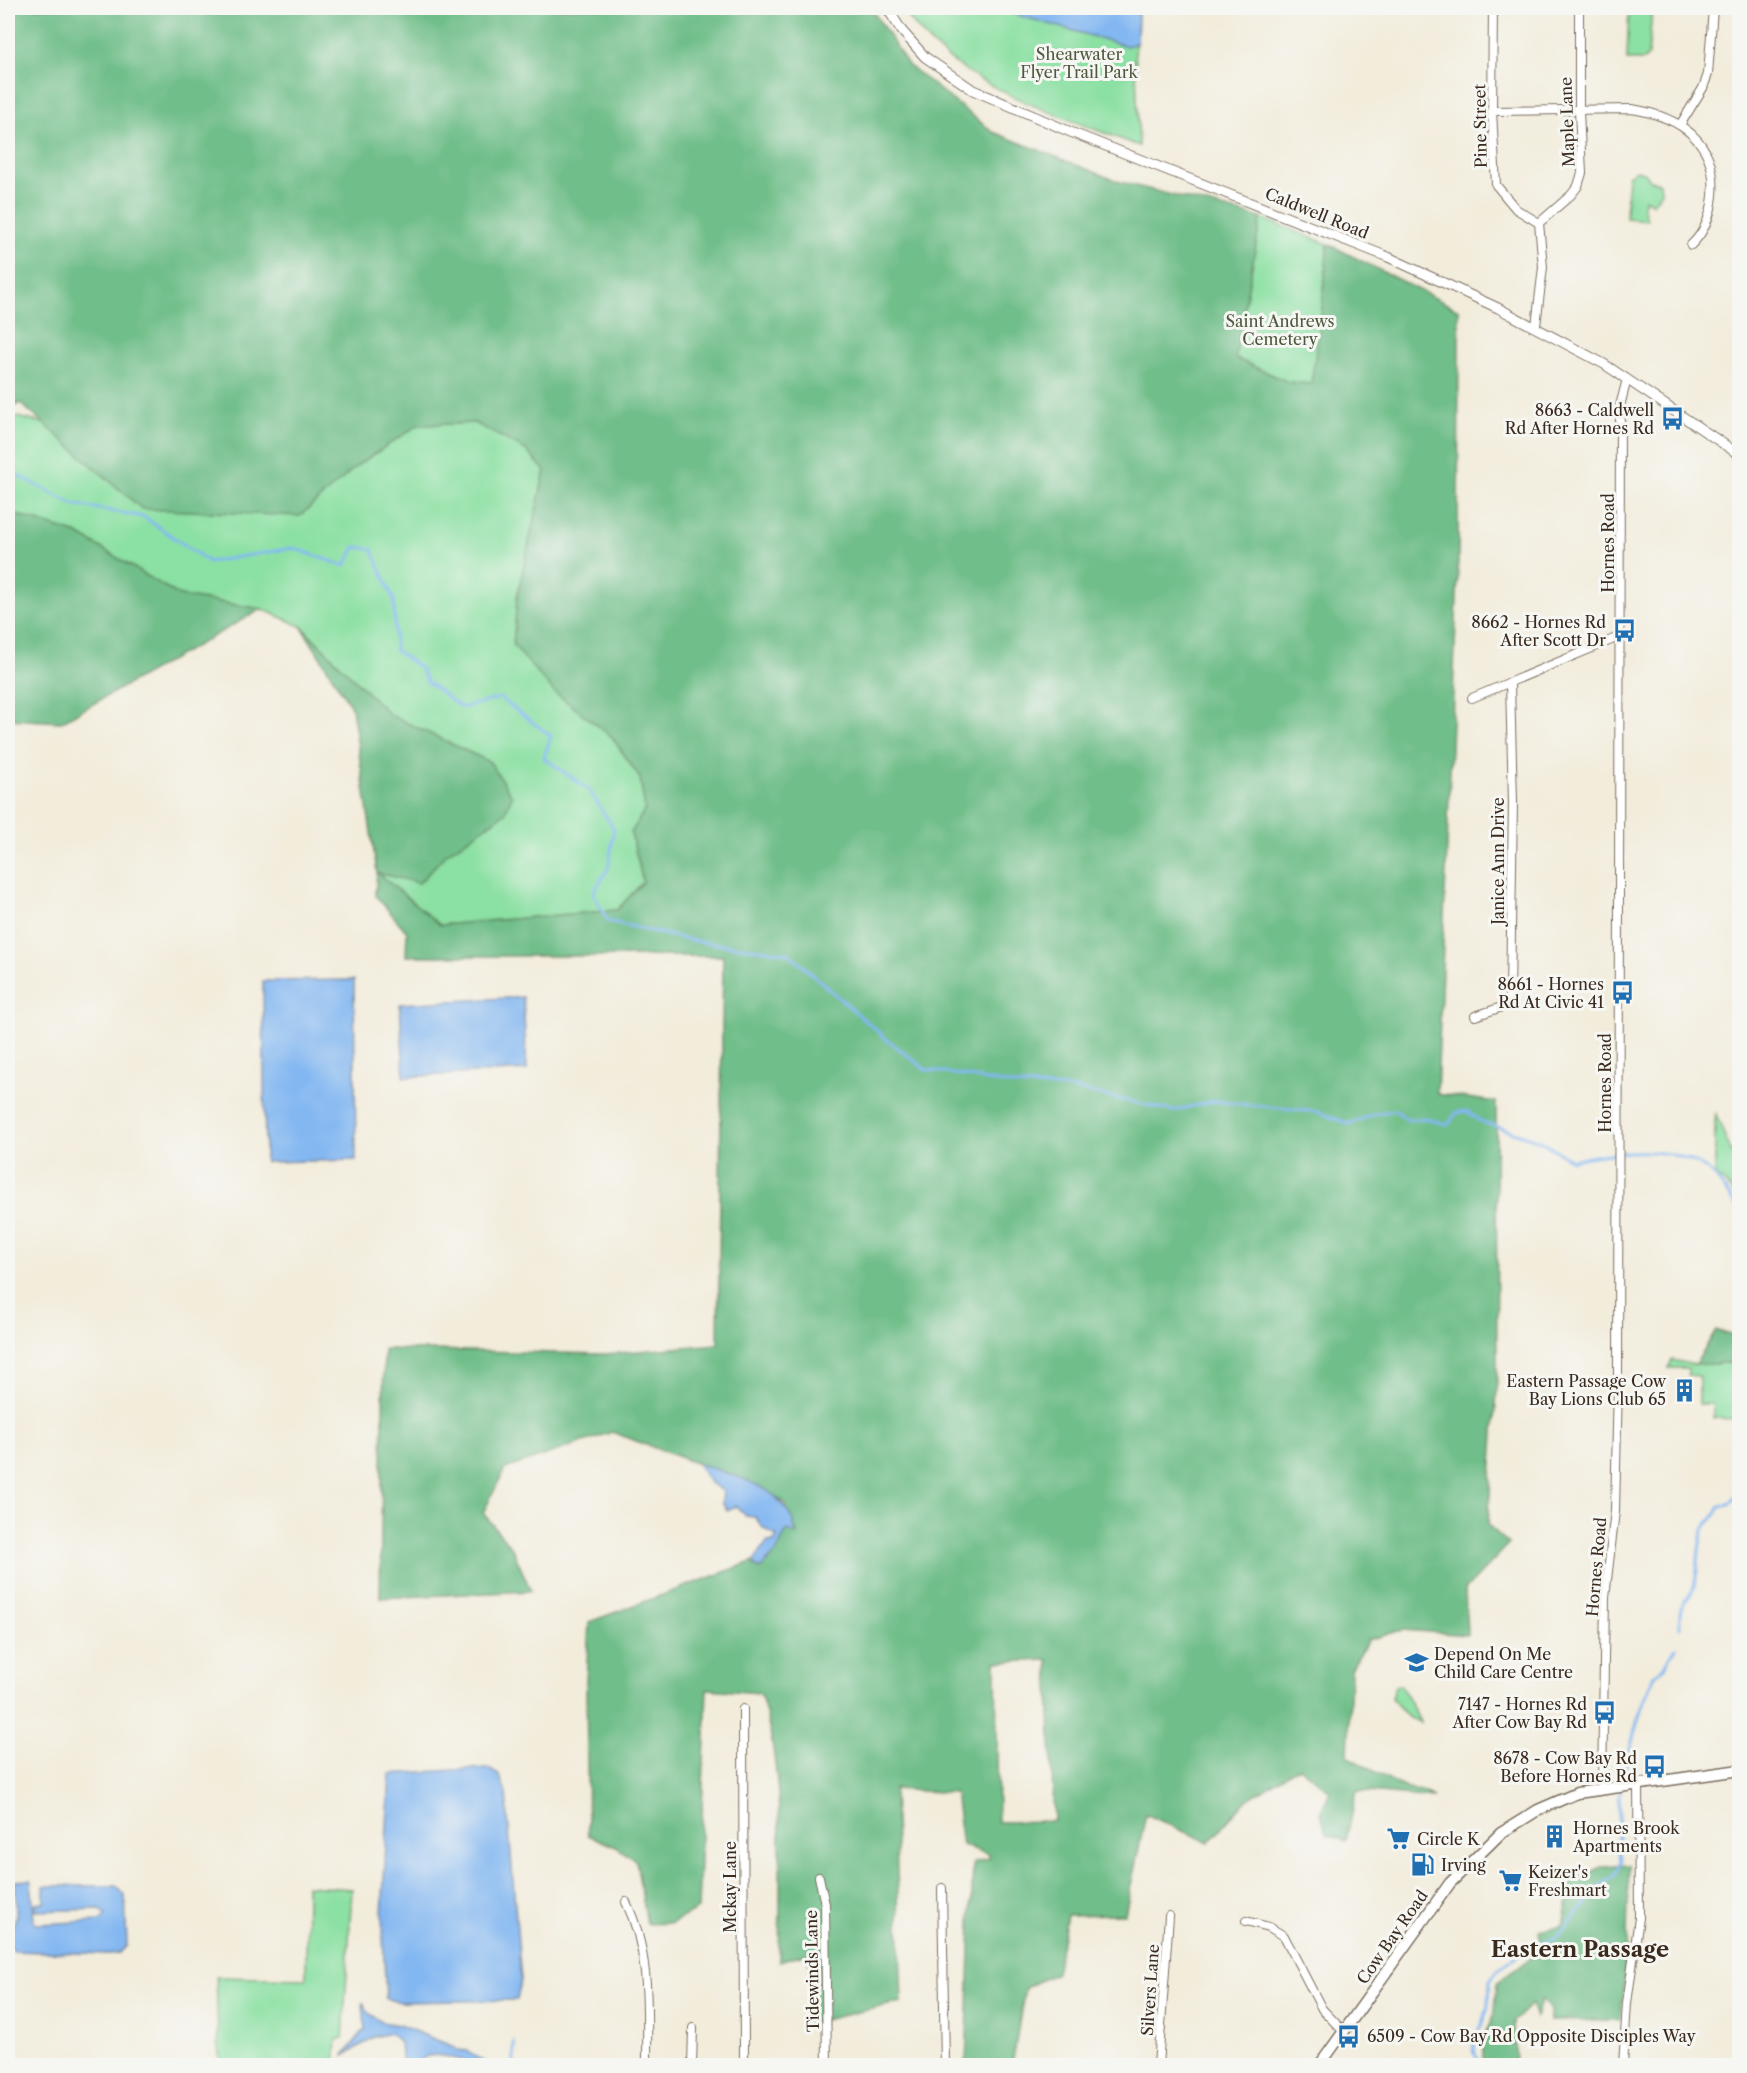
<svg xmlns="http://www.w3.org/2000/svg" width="1747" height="2073" viewBox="0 0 1747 2073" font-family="'Libre Caslon Text',serif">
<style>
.green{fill:#8be0a3;stroke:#638560;stroke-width:1.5}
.forest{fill:#70be89;stroke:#567454;stroke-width:1.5;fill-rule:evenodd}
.water{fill:#83b7f1;stroke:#5f7088;stroke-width:1.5}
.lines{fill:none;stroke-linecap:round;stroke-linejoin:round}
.stream{stroke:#83b7f1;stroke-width:3}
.minor-casing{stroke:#7b6e60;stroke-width:10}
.tertiary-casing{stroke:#7b6e60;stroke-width:11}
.secondary-casing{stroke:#7b6e60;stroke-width:13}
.minor{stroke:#fff;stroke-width:8}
.tertiary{stroke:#fff;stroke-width:9}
.secondary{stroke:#fff;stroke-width:10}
.labels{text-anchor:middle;stroke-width:6;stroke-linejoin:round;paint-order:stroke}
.park-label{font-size:16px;fill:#4f583f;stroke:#f6f6f2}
.street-label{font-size:16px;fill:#3b2a1e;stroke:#f6f6f2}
.poi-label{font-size:16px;fill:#3b2a1e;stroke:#f6f6f2;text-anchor:end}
.district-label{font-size:22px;font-weight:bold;fill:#3b2a1e;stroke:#f6f6f2}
</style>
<rect width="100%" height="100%" fill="#f6f6f2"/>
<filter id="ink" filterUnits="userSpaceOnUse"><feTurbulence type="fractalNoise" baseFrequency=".0167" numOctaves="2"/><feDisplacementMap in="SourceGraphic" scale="12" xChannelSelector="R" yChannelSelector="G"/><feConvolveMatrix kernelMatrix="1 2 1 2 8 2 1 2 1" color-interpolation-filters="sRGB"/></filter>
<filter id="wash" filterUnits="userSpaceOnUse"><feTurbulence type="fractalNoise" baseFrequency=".008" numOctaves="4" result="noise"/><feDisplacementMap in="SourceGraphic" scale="24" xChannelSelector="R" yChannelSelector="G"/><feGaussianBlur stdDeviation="1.35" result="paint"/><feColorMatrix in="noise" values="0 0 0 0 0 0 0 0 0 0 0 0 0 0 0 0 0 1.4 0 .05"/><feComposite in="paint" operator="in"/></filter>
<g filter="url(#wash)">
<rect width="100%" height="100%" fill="#f2ecdb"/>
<path class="green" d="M901,8H1138L1137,43L1135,44L1139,146C1073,120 986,95 934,46C921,35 912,21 901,8Z
M1629,8H1649L1652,11L1648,56L1644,60H1627Z
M1637,170L1646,173L1648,179L1660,183L1661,192L1653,204L1645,199L1643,206L1647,220L1626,218L1628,175Z
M1261,218L1328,244L1321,319L1311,384L1288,382L1234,358Z
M8,415L43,423L114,457L358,465L418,425L475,423L526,450L545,471L517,597L553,691L612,737L640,778L645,809L631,833L643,882L617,910L440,925L377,872L419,883L446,854L505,813L490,762L390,715L301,626L262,609L180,596L78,534L8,512Z
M1715,1112L1739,1171V1202L1726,1184L1715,1176Z
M1672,1360L1695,1365L1739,1362V1419L1713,1418V1404H1699V1376L1688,1375V1368H1669Z
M1401,1685L1420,1722L1409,1718L1391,1698L1395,1686Z
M307,1886L352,1889L343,2039H337L335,2065L241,2066L219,2061L216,1977L306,1979Z"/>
<path class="forest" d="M8,8H871L908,65L993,132L1117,181L1261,218L1235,358L1288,382L1311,384L1321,319L1328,244L1459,310L1458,572L1437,1094L1496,1102L1497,1388L1488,1525L1509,1544L1465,1590L1467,1635L1402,1630L1368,1640L1351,1669L1348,1757L1407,1789L1422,1791L1434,1798L1357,1791L1346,1841L1326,1834L1321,1813L1330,1791L1299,1767L1245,1801L1209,1843L1146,1814L1125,1914L1067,1915L1056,1973L1025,1988L1012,2065H966L973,1863L990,1858L988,1854L962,1845L955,1793L894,1789L902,2002L806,2024L812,2007L808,1953L779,1961C780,1880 786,1770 760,1693L707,1689L698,1909L672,1923L647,1924L636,1861L616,1847L588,1835L586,1682L589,1622L754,1561L755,1566L776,1553L787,1530L797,1533L785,1503L760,1487L612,1432L505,1469L483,1513L513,1550L531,1591L380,1598L384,1349L606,1354L718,1344L723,956H406L407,932L375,895L377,872L352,708L301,626L390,715L490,762L512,796L505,813L446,854L419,883L378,873L440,925L617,910L643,882L631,833L645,809L640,778L612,737L553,691L513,645L517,597L545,471L526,450L475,423L418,425L358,465L300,516L142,509L20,403L8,410ZM1048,1660L1054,1821L998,1822L996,1662Z
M8,512L78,534L180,596L262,609L61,722L8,719Z
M1716,1330L1739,1338V1362L1695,1365Z
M1629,1864L1627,1937L1621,2020L1550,2021V2010L1542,1999L1536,2017L1531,2004L1514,2021L1516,2065H1487L1484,2063L1482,2041L1495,2012L1497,1983L1542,1949L1539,1931L1563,1925L1572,1882L1603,1866Z"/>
<path class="water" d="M1001,8H1138L1137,43L1127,46L1010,13Z
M354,980L356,1160L265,1162L263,981Z
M523,997L527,1070L404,1077L400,1004Z
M697,1463C736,1477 791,1487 796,1535L787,1530L776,1553L760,1569L755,1566L754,1561L767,1542H774L777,1536L763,1528L755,1517L746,1516L736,1506L727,1510L722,1503L723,1491L709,1482Z
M487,1768L499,1775L506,1792L521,1980L517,2000L401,2002L386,1999L382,1915L390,1774Z
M31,1880L34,1921L37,1924L100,1921L106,1915L100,1909L35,1911V1903L44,1902V1886H116L125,1895L127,1946L119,1953L110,1954L13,1951C4,1938 12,1931 15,1920C18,1909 15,1892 15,1881Z
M363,2002L369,2013L381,2022L399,2025L454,2047L457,2050L468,2051L489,2065C470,2066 440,2049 423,2058L420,2065H402L400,2042L390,2033L374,2037L343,2056L365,2029Z"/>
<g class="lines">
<path class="stream" d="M8,470L72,504L144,517L209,562L293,548L345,566L355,547L372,549L394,600L395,650L420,668L427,682L462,708L500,698L551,736L544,758L589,790L614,829L608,869L593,893L608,921L694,941L788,953L884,1037L925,1069L1014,1085L1069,1088L1173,1111L1213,1101L1318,1112L1349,1124L1374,1114L1395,1110L1408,1120L1425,1118L1448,1125L1456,1113L1467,1111L1480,1121L1540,1141L1572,1160C1614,1152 1676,1142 1711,1173C1722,1183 1730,1199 1740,1210
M1680,1628C1678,1595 1688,1606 1694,1586C1699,1569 1697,1551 1702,1534C1704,1524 1715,1520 1719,1508L1729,1504L1740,1492
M1621,1784L1638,1719L1654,1675L1665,1667L1676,1647
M514,2042V2066
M1482,2066L1473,2051L1474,2041L1489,2006L1490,1980L1498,1970L1523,1950L1558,1937L1600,1886L1614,1877L1621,1860L1618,1833L1620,1791"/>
</g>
</g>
<g filter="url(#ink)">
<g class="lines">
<defs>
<path id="minor" d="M1493,8L1492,111L1496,185L1516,209L1539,223
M1492,111L1632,109C1681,117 1718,142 1713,196C1711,215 1705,232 1691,245
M1680,125L1703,88L1708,74L1713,8
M1539,223L1571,195L1578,186L1582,173L1579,111V8
M1536,326L1543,267L1539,223
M1472,698L1621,636
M1475,1016L1502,1007L1510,995L1513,802L1510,683
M743,1709L744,2066
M1602,1788L1605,1597L1615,1511L1618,1384L1620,406L1627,379
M819,1877L825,1904L827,2066
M942,1888L945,2066
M626,1902C651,1953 647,2010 647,2066
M1246,1921L1269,1927L1284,1936L1322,2009L1343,2031
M692,2066L693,2028
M1158,2066L1169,1916
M1623,2066L1627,2003L1639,1918L1638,1783"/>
<path id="tertiary" d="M887,8L902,31L925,57L973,90L1073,133L1388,257L1498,308L1604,364L1740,455"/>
<path id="secondary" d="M1319,2066L1450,1883L1501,1833L1538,1810L1577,1793L1740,1770"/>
</defs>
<use href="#minor" class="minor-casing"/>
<use href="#tertiary" class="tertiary-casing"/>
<use href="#secondary" class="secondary-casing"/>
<use href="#minor" class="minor"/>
<use href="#tertiary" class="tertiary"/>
<use href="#secondary" class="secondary"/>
</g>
</g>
<defs>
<symbol id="bus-bare" viewBox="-9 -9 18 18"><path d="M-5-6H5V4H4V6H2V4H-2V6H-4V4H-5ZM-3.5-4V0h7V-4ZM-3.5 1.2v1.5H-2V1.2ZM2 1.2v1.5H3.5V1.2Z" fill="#1f6fb2" stroke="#f6f6f2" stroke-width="2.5" paint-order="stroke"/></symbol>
<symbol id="building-bare" viewBox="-9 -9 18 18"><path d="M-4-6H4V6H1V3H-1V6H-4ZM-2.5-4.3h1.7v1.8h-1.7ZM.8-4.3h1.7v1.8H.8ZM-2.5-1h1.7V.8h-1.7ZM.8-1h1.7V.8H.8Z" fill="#1f6fb2" stroke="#f6f6f2" stroke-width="2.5" paint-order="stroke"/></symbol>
<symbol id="school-bare" viewBox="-9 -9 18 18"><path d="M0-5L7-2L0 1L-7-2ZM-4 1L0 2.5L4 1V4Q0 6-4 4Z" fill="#1f6fb2" stroke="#f6f6f2" stroke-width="2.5" paint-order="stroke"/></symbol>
<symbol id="supermarket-bare" viewBox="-9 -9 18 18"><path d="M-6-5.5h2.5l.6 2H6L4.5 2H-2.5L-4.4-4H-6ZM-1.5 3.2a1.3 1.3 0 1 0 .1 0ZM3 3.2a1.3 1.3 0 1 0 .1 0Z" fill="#1f6fb2" stroke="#f6f6f2" stroke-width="2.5" paint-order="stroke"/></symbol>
<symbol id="fuel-bare" viewBox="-9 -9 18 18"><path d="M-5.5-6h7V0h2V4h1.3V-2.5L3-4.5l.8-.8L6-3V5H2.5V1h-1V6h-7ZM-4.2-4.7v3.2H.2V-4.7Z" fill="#1f6fb2" stroke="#f6f6f2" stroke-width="2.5" paint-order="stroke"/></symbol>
</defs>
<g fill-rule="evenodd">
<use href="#bus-bare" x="1656" y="402" width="33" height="33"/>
<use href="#bus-bare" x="1608" y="614" width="33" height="33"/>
<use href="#bus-bare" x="1606" y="976" width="33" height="33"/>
<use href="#building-bare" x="1668" y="1374" width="33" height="33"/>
<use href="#school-bare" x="1400" y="1646" width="33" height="33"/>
<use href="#bus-bare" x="1588" y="1696" width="33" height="33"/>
<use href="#bus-bare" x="1638" y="1750" width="33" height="33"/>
<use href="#building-bare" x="1538" y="1820" width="33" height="33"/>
<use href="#supermarket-bare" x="1382" y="1822" width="33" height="33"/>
<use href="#fuel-bare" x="1406" y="1848" width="33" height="33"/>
<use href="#supermarket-bare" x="1494" y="1864" width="33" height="33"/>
<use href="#bus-bare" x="1332" y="2020" width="33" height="33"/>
</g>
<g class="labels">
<g class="park-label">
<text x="1079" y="60">Shearwater<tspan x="1079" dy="18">Flyer Trail Park</tspan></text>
<text x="1280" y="327">Saint Andrews<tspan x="1280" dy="18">Cemetery</tspan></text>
</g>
<g class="street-label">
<text transform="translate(1567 122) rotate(-92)" y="6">Maple Lane</text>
<text transform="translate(1480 126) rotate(-91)" y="6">Pine Street</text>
<text transform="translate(1317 213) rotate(22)" y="6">Caldwell Road</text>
<text transform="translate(1608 543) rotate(-90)" y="6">Hornes Road</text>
<text transform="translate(1498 861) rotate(-90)" y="6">Janice Ann Drive</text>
<text transform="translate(1605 1083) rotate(-90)" y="6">Hornes Road</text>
<text transform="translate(1596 1567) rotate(-85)" y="6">Hornes Road</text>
<text transform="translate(730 1887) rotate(-90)" y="6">Mckay Lane</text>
<text transform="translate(1392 1937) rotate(-55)" y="6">Cow Bay Road</text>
<text transform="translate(812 1971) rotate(-91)" y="6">Tidewinds Lane</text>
<text transform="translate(1150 1990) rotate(-86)" y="6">Silvers Lane</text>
</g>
<g class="poi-label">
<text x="1654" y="416">8663 - Caldwell<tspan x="1654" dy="18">Rd After Hornes Rd</tspan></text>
<text x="1606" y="628">8662 - Hornes Rd<tspan x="1606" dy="18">After Scott Dr</tspan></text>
<text x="1604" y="990">8661 - Hornes<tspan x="1604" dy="18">Rd At Civic 41</tspan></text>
<text x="1666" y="1387">Eastern Passage Cow<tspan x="1666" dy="18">Bay Lions Club 65</tspan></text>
<text x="1434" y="1660" text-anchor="start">Depend On Me<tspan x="1434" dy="18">Child Care Centre</tspan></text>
<text x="1587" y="1710">7147 - Hornes Rd<tspan x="1587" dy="18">After Cow Bay Rd</tspan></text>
<text x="1637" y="1764">8678 - Cow Bay Rd<tspan x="1637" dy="18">Before Hornes Rd</tspan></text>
<text x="1573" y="1834" text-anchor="start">Hornes Brook<tspan x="1573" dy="18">Apartments</tspan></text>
<text x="1417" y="1845" text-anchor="start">Circle K</text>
<text x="1441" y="1871" text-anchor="start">Irving</text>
<text x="1528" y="1878" text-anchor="start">Keizer's<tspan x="1528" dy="18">Freshmart</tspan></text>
<text x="1367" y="2042" text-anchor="start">6509 - Cow Bay Rd Opposite Disciples Way</text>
</g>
<g class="district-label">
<text x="1580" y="1957">Eastern Passage</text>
</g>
</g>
<rect width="1747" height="2073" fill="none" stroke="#f6f6f2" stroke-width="30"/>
</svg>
